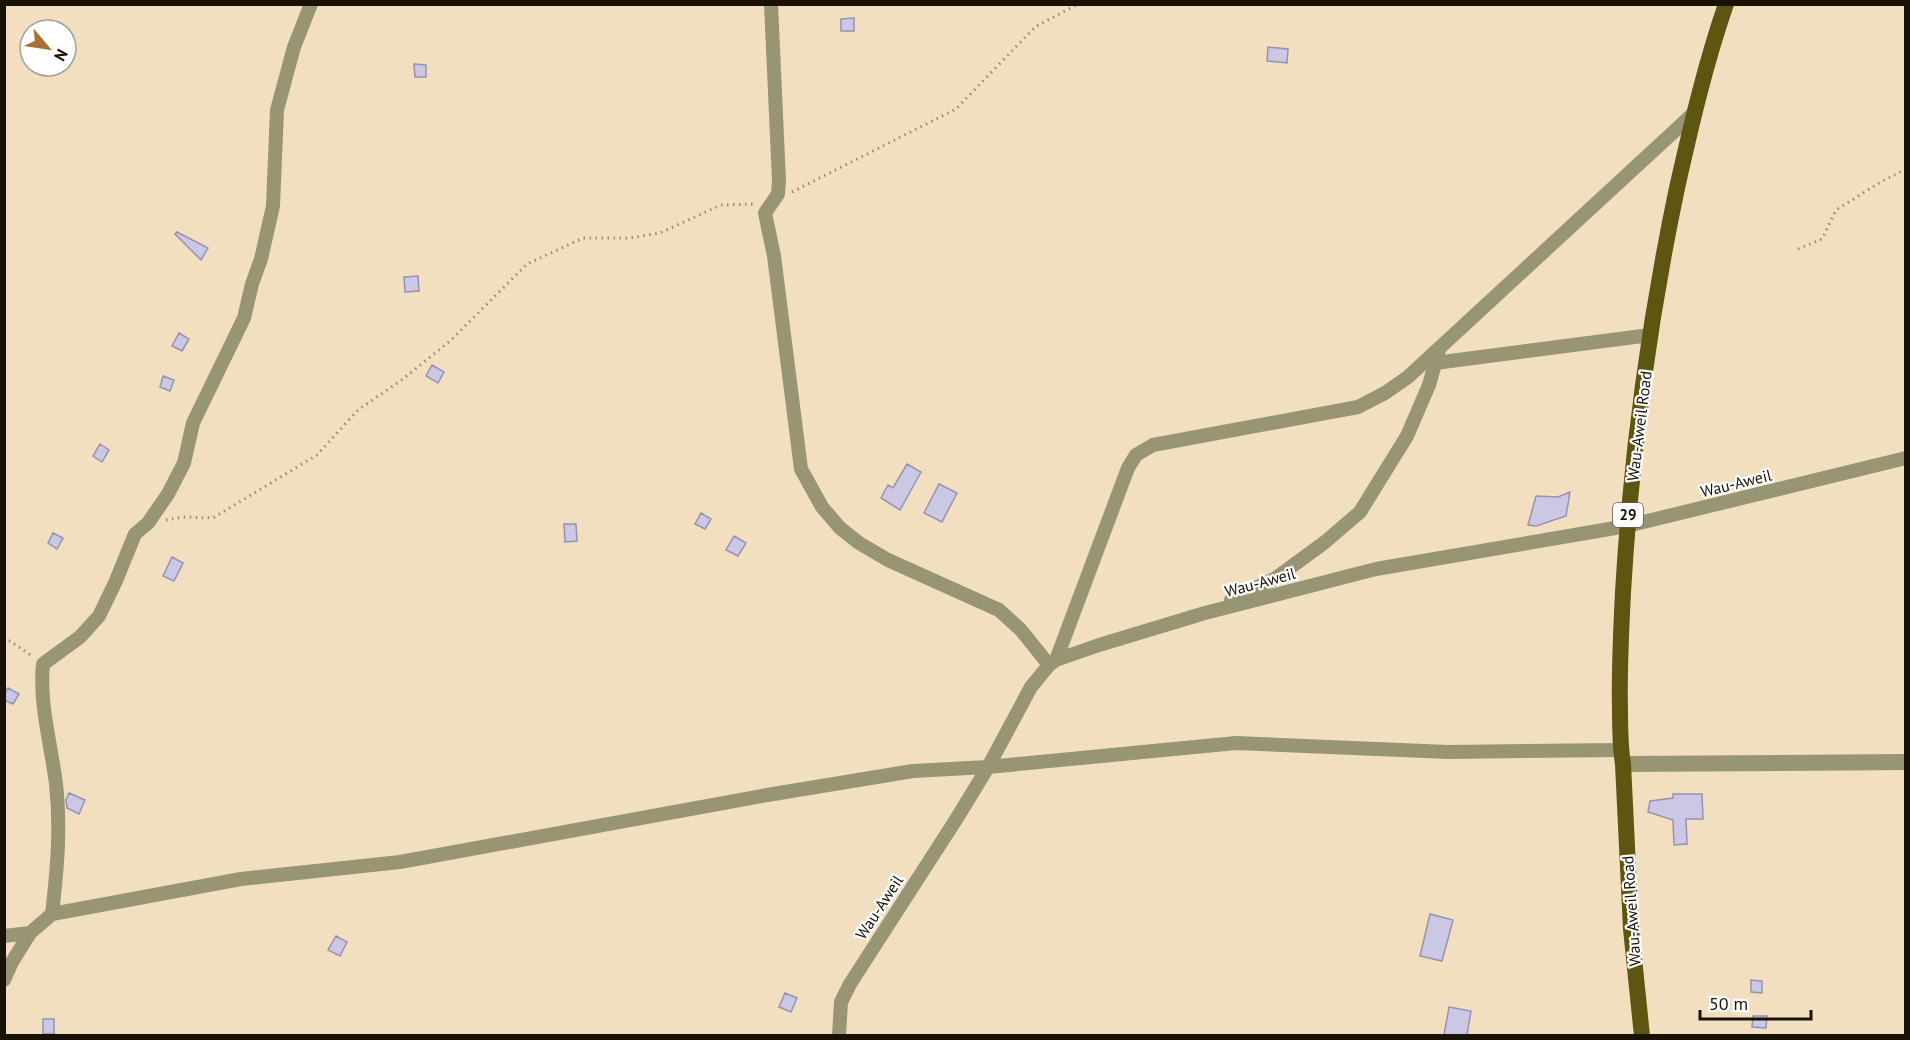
<svg xmlns="http://www.w3.org/2000/svg" width="1910" height="1040" viewBox="0 0 1910 1040" font-family="'PT Sans',sans-serif">
<style>
.building{fill:#cbc8e5;stroke:#9692b2;stroke-width:1.5}
.lines{fill:none;stroke-linecap:round;stroke-linejoin:round}
.path{stroke:#998b75;stroke-width:3;stroke-dasharray:1.5 4.5;stroke-linecap:butt}
.minor{stroke:#989575;stroke-width:14}
.tertiary{stroke:#989575;stroke-width:16}
.primary{stroke:#5d5611;stroke-width:16}
.labels{text-anchor:middle;stroke-width:4.5;stroke-linejoin:round;paint-order:stroke}
.shield{fill:#fff;stroke:#5d5851;stroke-width:1.5}
.shield-label{font-size:15px;font-weight:bold;fill:#171106}
.street-label{font-size:16px;fill:#171106;stroke:#fff}
</style>
<rect width="100%" height="100%" fill="#f2dfc0"/>
<path class="building" d="M854,18V31H841V19Z
M1268,47L1288,49L1287,63L1267,61Z
M414,64L426,65V77H415Z
M177,232L208,248L201,260L175,234Z
M418,276L419,291L405,292L404,277Z
M179,333L189,339L182,351L172,346Z
M432,365L444,372L438,383L426,376Z
M163,376L174,380L170,391L160,387Z
M100,444L109,450L102,462L93,456Z
M907,464L921,472L900,510L881,498L888,485L893,488Z
M939,484L957,493L942,522L924,513Z
M1570,492L1566,516L1536,526L1528,525L1536,496L1558,497Z
M701,513L711,519L705,529L695,524Z
M564,524H576L577,541L565,542Z
M53,533L63,538L57,549L48,543Z
M734,536L746,543L738,556L726,550Z
M172,557L183,563L174,581L163,576Z
M8,688L19,694L13,704L4,700V694Z
M69,793L85,800L79,814L67,808L66,800Z
M1673,794H1702L1703,819H1686L1687,844L1674,845L1673,820L1648,812L1650,801L1673,798Z
M1430,914L1453,920L1442,961L1420,956Z
M336,936L347,942L340,956L328,950Z
M1751,980L1762,981V993L1751,992Z
M785,993L797,998L791,1012L779,1007Z
M1449,1007L1471,1011L1467,1035H1444Z
M1753,1016H1767L1766,1028L1752,1027Z
M43,1019H54V1034H43Z"/>
<g class="lines">
<path class="path" d="M792,192L956,109L1035,27L1078,4
M1798,249L1822,239L1836,210L1879,183L1906,169
M166,520L183,517L213,518L317,455L358,410L403,379L450,341L527,264L583,238H629L660,233L721,205L756,204
M4,637L32,656"/>
<path class="minor" d="M771,4L779,181L778,194L765,213L774,256L801,469L822,507L840,528L859,543L888,560L999,610L1021,630L1049,665
M1435,363L1650,335
M1231,600L1276,578L1325,542L1360,512L1407,436L1429,385L1439,350
M1056,660L1128,468L1136,455L1153,445L1358,407L1385,393L1408,377L1694,113
M52,914C57,871 61,828 56,784C51,744 39,704 43,664L80,637L99,616L115,583L135,534L148,523L168,494L184,463L193,423L244,318L252,284L261,259L273,206L277,110L294,47L311,4
M4,936L30,933L52,914L241,879L400,862L767,795L913,771L988,767L1236,743L1448,752L1621,750
M4,980L12,962L30,933
M839,1036L841,1002L850,984L957,818L988,767L1031,687L1049,665L1056,660L1099,645L1205,613L1376,569L1627,526L1906,458"/>
<path class="tertiary" d="M1623,764L1906,762"/>
<path class="primary" d="M1642,1036L1631,929L1623,764C1620,746 1620,728 1620,710C1619,670 1621,631 1623,592C1631,456 1649,321 1677,188C1691,126 1705,65 1726,4"/>
</g>
<g class="labels">
<rect class="shield" x="1613" y="503" width="30" height="24" rx="4.5"/>
<g class="shield-label">
<text x="1628" y="520">29</text>
</g>
<g class="street-label">
<text transform="translate(1639 426) rotate(-83)" y="6">Wau-Aweil Road</text>
<text transform="translate(1736 483) rotate(-14)" y="6">Wau-Aweil</text>
<text transform="translate(1260 582) rotate(-15)" y="6">Wau-Aweil</text>
<text transform="translate(879 907) rotate(-57)" y="6">Wau-Aweil</text>
<text transform="translate(1631 911) rotate(-94)" y="6">Wau-Aweil Road</text>
</g>
</g>
<rect width="1910" height="1040" fill="none" stroke="#171106" stroke-width="12"/>
<g transform="translate(48 48) rotate(119)"><circle r="28" fill="#ffffff" stroke="#a2a09b" stroke-width="1.5"/>
<path d="M0-4.5L10 22L0 15L-10 22Z" fill="#a9702f"/>
<text y="-9" font-size="16" font-weight="bold" text-anchor="middle" fill="#171106">N</text>
</g>
<path d="M1700 1010v9h111v-9" fill="none" stroke="#171106" stroke-width="3"/>
<text x="1709" y="1010" font-size="18" fill="#171106" stroke="#ffffff" stroke-width="4.5" paint-order="stroke">50 m</text>
</svg>
